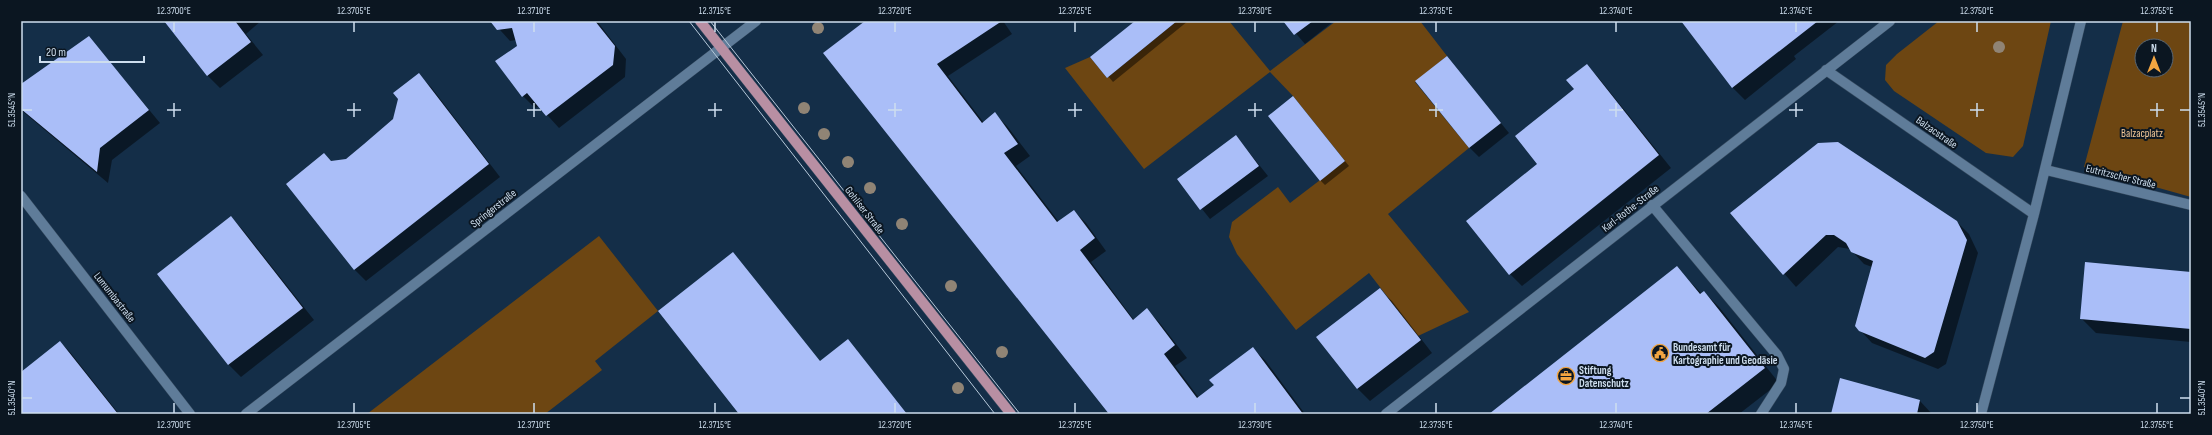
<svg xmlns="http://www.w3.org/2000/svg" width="2212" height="435" viewBox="0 0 2212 435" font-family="'Sofia Sans Condensed',sans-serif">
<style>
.green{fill:#6d4612;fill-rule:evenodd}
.shadow{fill:#0007}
.building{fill:#aabef8}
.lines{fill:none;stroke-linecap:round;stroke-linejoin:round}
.minor-casing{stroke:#364a5f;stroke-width:11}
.major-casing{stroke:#364a5f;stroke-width:11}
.minor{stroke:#5f7c99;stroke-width:10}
.major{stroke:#b88fa3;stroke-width:10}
.tram{stroke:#b7c9da;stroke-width:1}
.tree{fill:#908475}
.ticks{fill:none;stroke:#cedeee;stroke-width:1.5}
.labels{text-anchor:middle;stroke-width:4;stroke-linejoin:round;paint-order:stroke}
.street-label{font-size:11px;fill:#cedeee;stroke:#0b1621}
.park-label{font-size:11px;fill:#f6ca99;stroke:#0b1621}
.poi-label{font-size:11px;font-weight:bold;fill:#cedeee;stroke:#0b1621;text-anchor:start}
.neatline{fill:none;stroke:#cedeee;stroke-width:1.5}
.ticks-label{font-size:10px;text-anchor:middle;fill:#cedeee}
</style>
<rect width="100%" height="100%" fill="#142e48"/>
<path class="green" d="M1177,21H1229L1270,71L1336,21H1420L1447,56L1415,82L1469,148L1388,214L1469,312L1418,336L1369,273L1296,330L1237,254L1229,237L1232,222L1278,187L1290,203L1345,161L1293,96L1270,72L1144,169L1065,68L1090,57L1107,78Z
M1939,21H2051L2023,146L2013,157L1986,153L1894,91L1885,80L1886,65L1897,54Z
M2123,21H2191V197L2084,167ZM2142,46H2166V70H2142Z
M599,236L658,311L595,361L602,370L545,414H367Z"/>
<path class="shadow" d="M165,21H261L246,34L263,55L220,88L208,76Z
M492,21H597L626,59L625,77L559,128L539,106L535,108L523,96L496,61L518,47L516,40L510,41Z
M866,21H1003L1012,34L948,76L984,123L995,114L1007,126L1030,156L1016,166L1059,222L1074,211L1086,223L1106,251L1091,262L1134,320L1147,310L1159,322L1187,358L1175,366L1199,398L1215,386L1252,348L1265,360L1305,414H1110Z
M1136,21H1188L1113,82L1092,57Z
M1285,21H1334L1305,44Z
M1682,21H1839L1794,56L1796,59L1745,100L1733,88Z
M89,37L160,123L112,160L108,183L21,110V85Z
M1447,57L1509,133L1479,157L1469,147Z
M1586,65L1598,77L1671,168L1522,286L1510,274L1539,164Z
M419,75L431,87L500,177L366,281L354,269L346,160L393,119Z
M1298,103L1349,166L1325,185L1320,180Z
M1236,136L1268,176L1210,219L1178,179Z
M1731,213L1957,222L1969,234L1978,253L1946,364L1938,369L1872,343L1860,330L1872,267L1864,264L1850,249L1838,247L1796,287Z
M231,217L243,230L314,320L241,377L229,365L158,274Z
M733,253L820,362L848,340L907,414H740Z
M1677,268L1702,294L1704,292L1719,307L1779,383L1739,414H1491Z
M2191,273V342L2096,333L2081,318Z
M1379,289L1392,301L1432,353L1370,401L1358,389L1317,337Z
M60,342L70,352L119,414H21V373Z
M1841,379L1920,401L1932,414H1832Z"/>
<path class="building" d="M164,21H235L251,42L207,76Z
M490,21H595L615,46L613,65L546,116L527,93L522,97L495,61L517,46L512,28L497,30Z
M865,21H1002L937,64L982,123L995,112L1018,144L1004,153L1057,222L1074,210L1095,238L1080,250L1133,320L1147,308L1175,345L1164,354L1197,398L1214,385L1209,380L1253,347L1303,414H1109L823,53Z
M1135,21H1177L1107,78L1090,57Z
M1283,21H1313L1294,35Z
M1681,21H1818L1732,88Z
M89,36L149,110L100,148L97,172L21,109V84Z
M1447,56L1501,123L1469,148L1415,81Z
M1587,64L1659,155L1509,275L1466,221L1537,164L1515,136L1574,89L1566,80Z
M419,73L489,164L354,270L286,184L324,153L331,161L346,159L364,144L393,119L398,99L393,93Z
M1293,96L1345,161L1320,181L1268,116Z
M1236,135L1259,166L1200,210L1177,179Z
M1838,142L1957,221L1967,240L1934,352L1925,358L1859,331L1855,326L1873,261L1851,252L1846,243L1834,235H1826L1783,275L1730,213L1818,143Z
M231,216L303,308L228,365L157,274Z
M733,252L820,361L848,339L907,414H739L658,311Z
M2085,262L2191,272V329L2080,319Z
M1677,266L1700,294L1704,291L1765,368L1706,414H1489Z
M1380,288L1421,340L1357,389L1316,337Z
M60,341L118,414H21V372Z
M1840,378L1920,400L1917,414H1831Z"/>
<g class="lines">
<defs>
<path id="minor" d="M1826,70L2034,214
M2046,170L2191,205
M21,196L190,414
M1652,205L1777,355L1784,369L1781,383L1761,414
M246,414L756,21
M1386,414L1890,21
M1981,414L2034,214L2081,21"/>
<path id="major" d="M700,21L1011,414"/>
</defs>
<use href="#minor" class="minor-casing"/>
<use href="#major" class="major-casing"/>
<use href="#minor" class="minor"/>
<use href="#major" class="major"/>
<path class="tram" d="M689,21L995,414
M710,21L1020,414"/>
</g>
<g class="tree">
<circle cx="818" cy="28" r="6"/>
<circle cx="1999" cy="47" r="6"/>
<circle cx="804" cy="108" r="6"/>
<circle cx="824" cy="134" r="6"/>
<circle cx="848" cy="162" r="6"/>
<circle cx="870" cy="188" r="6"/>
<circle cx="902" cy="224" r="6"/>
<circle cx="951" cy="286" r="6"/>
<circle cx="1002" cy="352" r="6"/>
<circle cx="958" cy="388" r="6"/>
</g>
<path class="ticks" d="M174,22V32M354,22V32M534,22V32M715,22V32M895,22V32M1075,22V32M1255,22V32M1436,22V32M1616,22V32M1796,22V32M1977,22V32M2157,22V32M174,103V117M354,103V117M534,103V117M715,103V117M895,103V117M1075,103V117M1255,103V117M1436,103V117M1616,103V117M1796,103V117M1977,103V117M2157,103V117M22,110H32M167,110H181M347,110H361M527,110H541M708,110H722M888,110H902M1068,110H1082M1248,110H1262M1429,110H1443M1609,110H1623M1789,110H1803M1970,110H1984M2150,110H2164M2180,110H2190M22,398H32M2180,398H2190M174,403V413M354,403V413M534,403V413M715,403V413M895,403V413M1075,403V413M1255,403V413M1436,403V413M1616,403V413M1796,403V413M1977,403V413M2157,403V413"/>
<defs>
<symbol id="civic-ring" viewBox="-11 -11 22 22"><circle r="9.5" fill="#0b1621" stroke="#f2a541" stroke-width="1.5"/><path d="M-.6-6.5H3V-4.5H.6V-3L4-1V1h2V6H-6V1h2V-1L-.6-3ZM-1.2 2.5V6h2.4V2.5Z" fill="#f2a541"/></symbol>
<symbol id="office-ring" viewBox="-11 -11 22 22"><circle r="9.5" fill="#0b1621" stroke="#f2a541" stroke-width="1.5"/><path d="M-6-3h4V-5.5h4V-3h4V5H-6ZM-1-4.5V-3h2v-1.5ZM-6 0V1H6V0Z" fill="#f2a541"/></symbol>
</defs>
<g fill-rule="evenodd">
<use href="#civic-ring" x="1650" y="343" width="20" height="20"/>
<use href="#office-ring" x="1556" y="366" width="20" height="20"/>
</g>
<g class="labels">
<g class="street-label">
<text transform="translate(1937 132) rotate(35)" y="4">Balzacstraße</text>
<text transform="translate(2121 176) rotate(14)" y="4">Eutritzscher Straße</text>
<text transform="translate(493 208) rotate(-38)" y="4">Springerstraße</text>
<text transform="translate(1630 208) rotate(-38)" y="4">Karl-Rothe-Straße</text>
<text transform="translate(865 210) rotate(52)" y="4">Gohliser Straße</text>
<text transform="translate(115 297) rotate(52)" y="4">Lumumbastraße</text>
</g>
<g class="park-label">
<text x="2142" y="137">Balzacplatz</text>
</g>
<g class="poi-label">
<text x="1673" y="351">Bundesamt für<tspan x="1673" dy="13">Kartographie und Geodäsie</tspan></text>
<text x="1579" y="374">Stiftung<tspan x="1579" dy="13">Datenschutz</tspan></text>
</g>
</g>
<rect width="2212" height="435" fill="none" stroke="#0b1621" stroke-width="44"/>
<g transform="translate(2154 58)"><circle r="19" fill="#0b1621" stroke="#596673"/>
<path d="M0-3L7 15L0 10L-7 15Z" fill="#f2a541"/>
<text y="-6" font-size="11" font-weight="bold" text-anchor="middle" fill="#cedeee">N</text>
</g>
<path d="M40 56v6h104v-6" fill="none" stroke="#cedeee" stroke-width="2"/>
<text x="46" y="56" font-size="12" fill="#cedeee" stroke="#0b1621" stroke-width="3" paint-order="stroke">20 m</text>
<rect x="22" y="22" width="2168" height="391" class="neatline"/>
<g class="ticks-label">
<text x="174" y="14">12.3700°E</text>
<text x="354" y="14">12.3705°E</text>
<text x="534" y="14">12.3710°E</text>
<text x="715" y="14">12.3715°E</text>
<text x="895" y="14">12.3720°E</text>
<text x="1075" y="14">12.3725°E</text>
<text x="1255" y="14">12.3730°E</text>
<text x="1436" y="14">12.3735°E</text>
<text x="1616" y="14">12.3740°E</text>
<text x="1796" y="14">12.3745°E</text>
<text x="1977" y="14">12.3750°E</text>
<text x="2157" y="14">12.3755°E</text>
<text transform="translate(11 110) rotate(-90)" y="4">51.3545°N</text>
<text transform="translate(2201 110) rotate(-90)" y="4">51.3545°N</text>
<text transform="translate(11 398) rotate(-90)" y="4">51.3540°N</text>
<text transform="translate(2201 398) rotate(-90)" y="4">51.3540°N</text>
<text x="174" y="428">12.3700°E</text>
<text x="354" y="428">12.3705°E</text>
<text x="534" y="428">12.3710°E</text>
<text x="715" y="428">12.3715°E</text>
<text x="895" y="428">12.3720°E</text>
<text x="1075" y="428">12.3725°E</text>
<text x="1255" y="428">12.3730°E</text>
<text x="1436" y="428">12.3735°E</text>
<text x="1616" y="428">12.3740°E</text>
<text x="1796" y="428">12.3745°E</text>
<text x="1977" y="428">12.3750°E</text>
<text x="2157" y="428">12.3755°E</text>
</g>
</svg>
